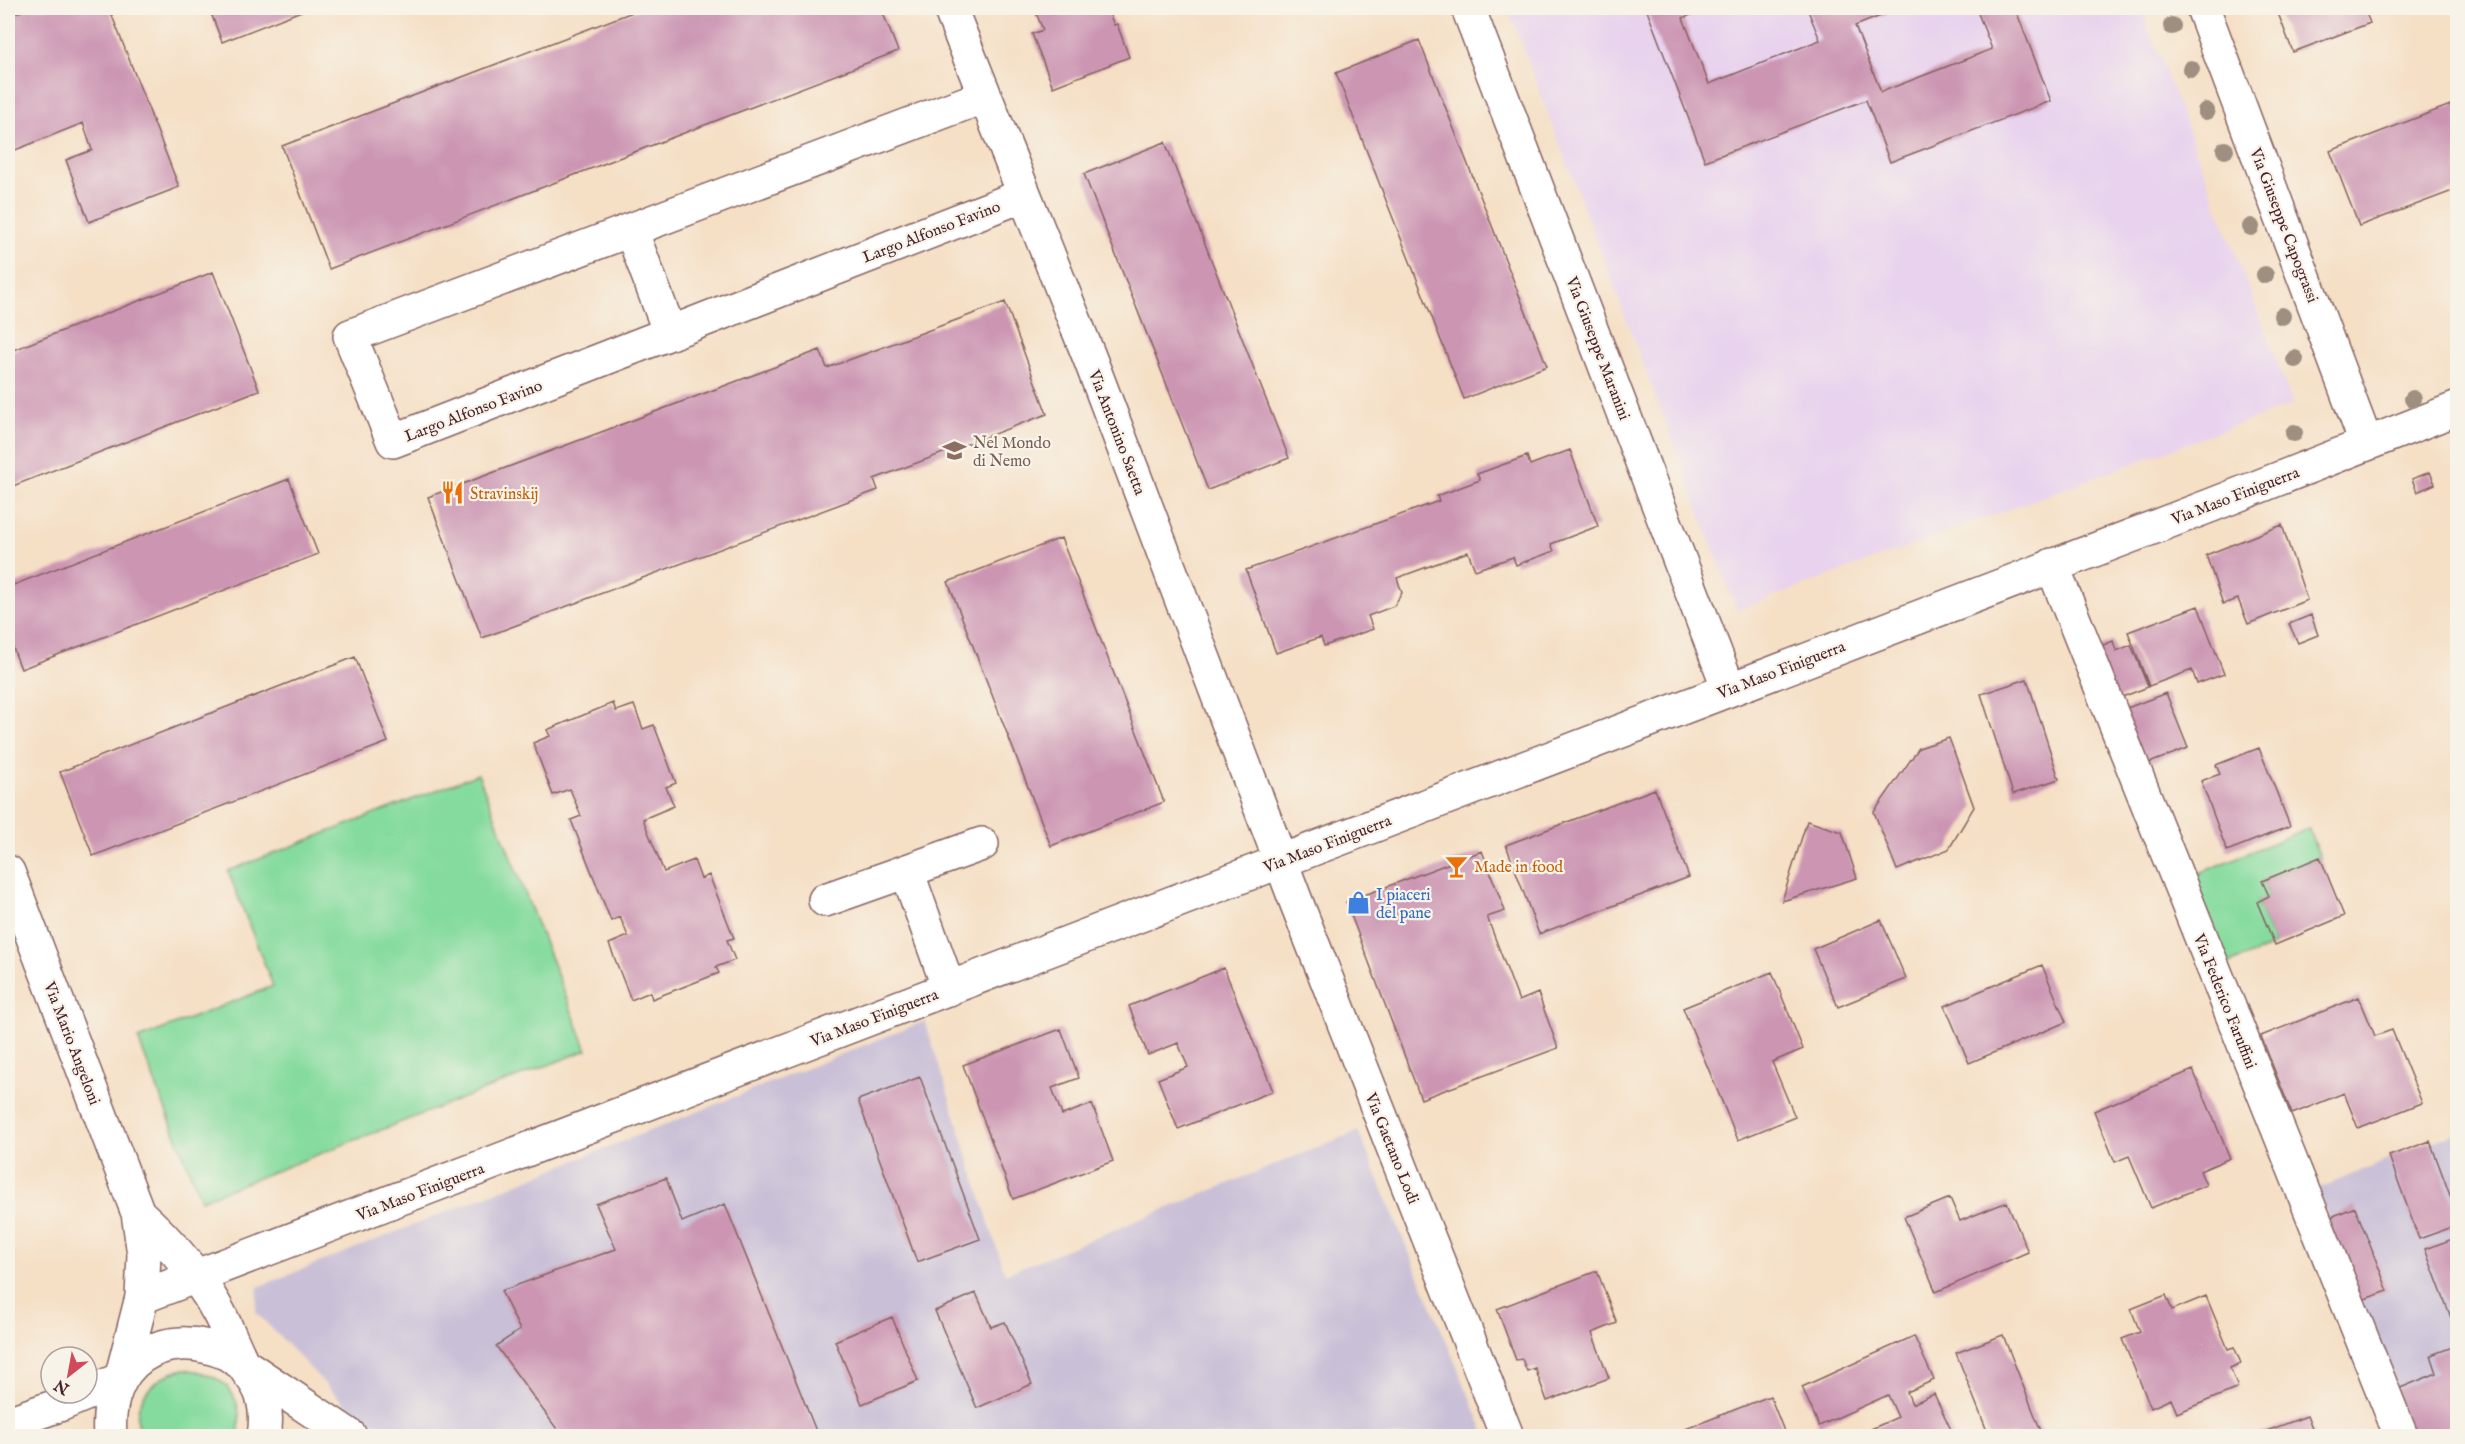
<svg xmlns="http://www.w3.org/2000/svg" width="2465" height="1444" viewBox="0 0 2465 1444" font-family="'IM FELL English',serif">
<style>
.built{fill:#e8d2ee}
.industrial{fill:#c9bfd7}
.green{fill:#85db9e;stroke:#687d64;stroke-width:1.5}
.building{fill:#cc96b3}
.lines{fill:none;stroke-linecap:round;stroke-linejoin:round}
.minor-casing{stroke:#866261;stroke-width:36}
.minor{stroke:#fff;stroke-width:33}
.tree{fill:#9f8f80}
.labels{text-anchor:middle;stroke-width:4.5;stroke-linejoin:round;paint-order:stroke}
.street-label{font-size:16px;fill:#4a1f2b;stroke:#f7f3e8}
.education-label{font-size:16px;fill:#785e54;stroke:#f7f3e8;text-anchor:start}
.food-label{font-size:16px;fill:#c56008;stroke:#f7f3e8;text-anchor:start}
.shop-label{font-size:16px;fill:#366cbe;stroke:#f7f3e8;text-anchor:start}
</style>
<rect width="100%" height="100%" fill="#f7f3e8"/>
<filter id="ink" filterUnits="userSpaceOnUse"><feTurbulence type="fractalNoise" baseFrequency=".0167" numOctaves="2"/><feDisplacementMap in="SourceGraphic" scale="12" xChannelSelector="R" yChannelSelector="G"/><feConvolveMatrix kernelMatrix="1 2 1 2 8 2 1 2 1" color-interpolation-filters="sRGB"/></filter>
<filter id="wash" filterUnits="userSpaceOnUse"><feTurbulence type="fractalNoise" baseFrequency=".008" numOctaves="4" result="noise"/><feDisplacementMap in="SourceGraphic" scale="24" xChannelSelector="R" yChannelSelector="G"/><feGaussianBlur stdDeviation="1.35" result="paint"/><feColorMatrix in="noise" values="0 0 0 0 0 0 0 0 0 0 0 0 0 0 0 0 0 1.4 0 .05"/><feComposite in="paint" operator="in"/></filter>
<g filter="url(#wash)">
<rect width="100%" height="100%" fill="#f5dfc5"/>
<path class="built" d="M1508,8H2141L2293,404L1737,610Z"/>
<path class="industrial" d="M925,1021L1005,1274L1358,1131L1486,1436H405L352,1412L256,1312L258,1287Z
M2457,1132V1436H2415L2317,1189Z"/>
<path class="green" d="M478,774L587,1050L201,1200L138,1039L273,986L228,871Z
M2308,828L2320,857L2262,881L2269,896L2257,902L2275,945L2224,966L2188,878Z
M184,1369C225,1374 245,1395 238,1436H141C128,1402 153,1377 184,1369Z"/>
<g id="blocks">
<path class="building" d="M30,8H109L179,187L89,222L66,160L92,150L83,123L8,153V16Z
M209,8H309L222,42Z
M643,8H881L898,51L329,269L282,146Z
M1034,8H1107L1114,25L1117,24L1129,57L1053,87L1032,34L1043,30Z
M1646,8H1709L1683,18L1709,84L1820,40L1807,8H1901L1855,26L1881,92L1992,49L1976,8H2015L2051,101L1890,162L1866,100L1705,161Z
M2276,8H2364L2370,23L2293,52Z
M1419,40L1547,366L1464,399L1336,73Z
M2458,102V189L2359,226L2330,151Z
M1165,142L1289,458L1208,490L1084,174Z
M213,272L259,390L8,488V352Z
M1005,302L1047,414L874,479L878,490L482,638L428,497L820,350L827,368Z
M1570,450L1598,526L1551,544L1554,551L1516,565L1513,557L1475,570L1468,552L1397,578L1402,593L1394,606L1368,616L1373,629L1324,646L1321,637L1276,653L1246,570L1439,501L1437,496L1480,480L1477,474L1527,456L1530,465Z
M2430,472L2435,484L2417,492L2412,479Z
M289,479L318,554L21,669L8,635V587Z
M2282,525L2307,600L2248,624L2238,599L2223,604L2206,555Z
M1061,538L1164,802L1051,846L948,582Z
M2198,606L2224,674L2197,684L2192,670L2149,686L2128,632Z
M2311,615L2318,635L2298,643L2289,624Z
M2113,641L2116,651L2131,645L2148,687L2109,702L2089,651Z
M355,657L388,742L93,856L60,772Z
M2027,679L2059,779L2013,794L1981,694Z
M2166,693L2188,748L2139,767L2117,712Z
M613,703L616,711L634,705L643,729L654,725L676,783L666,787L674,806L643,819L664,872L694,860L701,879L709,875L734,938L727,940L735,960L716,967L719,973L652,999L650,992L631,1000L609,944L628,936L620,917L611,921L571,820L581,816L570,789L553,795L533,743L550,736L547,730Z
M1949,738L1974,807L1949,849L1897,870L1874,812L1919,748Z
M2259,748L2290,826L2227,851L2201,781L2220,774L2216,765Z
M1655,789L1689,877L1539,934L1506,845Z
M1807,821L1842,832L1857,878L1782,901Z
M1482,851L1505,911L1487,917L1519,1001L1538,993L1558,1048L1421,1099L1346,902Z
M2320,857L2344,916L2275,945L2257,902L2269,896L2262,881Z
M1881,920L1906,979L1838,1007L1813,949Z
M2042,965L2066,1022L1969,1063L1945,1006Z
M1224,968L1273,1091L1178,1129L1158,1079L1188,1067L1178,1043L1148,1055L1129,1006Z
M1772,972L1803,1049L1772,1062L1795,1117L1738,1140L1683,1008Z
M2359,997L2375,1036L2392,1030L2422,1103L2358,1128L2344,1093L2292,1114L2261,1036Z
M1061,1029L1079,1078L1052,1088L1062,1115L1092,1104L1113,1161L1013,1199L963,1065Z
M2193,1070L2230,1158L2200,1171L2206,1185L2151,1208L2129,1156L2115,1162L2094,1111Z
M920,1077L980,1239L917,1262L858,1100Z
M2430,1141L2458,1217V1225L2419,1239L2389,1156Z
M666,1178L682,1222L725,1204L818,1436H562L496,1346L520,1330L501,1291L616,1249L596,1204Z
M1950,1198L1960,1221L2007,1202L2028,1252L1936,1292L1904,1217Z
M2355,1207L2388,1291L2356,1302L2324,1220Z
M2458,1237V1321L2453,1323L2425,1249Z
M1597,1271L1617,1323L1592,1333L1609,1378L1547,1401L1535,1368L1527,1371L1522,1359L1516,1360L1497,1309Z
M976,1293L991,1327L1005,1322L1032,1384L977,1408L935,1311Z
M2166,1295L2172,1310L2206,1296L2228,1349L2234,1347L2241,1363L2230,1368L2238,1388L2177,1413L2171,1399L2151,1408L2122,1339L2140,1332L2131,1309Z
M892,1317L918,1381L862,1404L835,1341Z
M2003,1335L2043,1436H1989L1956,1353Z
M1914,1336L1934,1380L1907,1392L1912,1404L1934,1394L1954,1436H1874L1871,1429L1898,1417L1888,1395L1819,1426L1802,1387Z
M2458,1345V1435L2411,1436L2393,1391L2437,1373L2431,1355Z
M1770,1396L1786,1436H1685L1683,1430Z
M2307,1416L2315,1436H2253Z"/>
</g>
</g>
<g filter="url(#ink)">
<use href="#blocks" fill-opacity="0" stroke="#866261" stroke-width="1.5"/>
<g class="lines">
<defs>
<path id="minor" d="M950,8L1090,359L1297,904L1507,1436
M1468,8L1729,689
M2203,8L2366,443
M985,96L350,336L393,441L1024,195
M631,230L670,333
M2052,565L2401,1436
M907,871L982,844
M8,872L138,1213L144,1254L142,1297L121,1379
M825,900L907,871L949,989
M138,1213C170,1242 199,1275 219,1313C228,1330 234,1347 243,1364C246,1371 252,1376 256,1383C266,1399 267,1418 264,1436
M142,1297L2212,505L2458,408
M8,1423L62,1404L121,1379
M110,1436C104,1363 161,1324 228,1354L350,1436"/>
</defs>
<use href="#minor" class="minor-casing"/>
<use href="#minor" class="minor"/>
</g>
<g class="tree">
<circle cx="2172" cy="26" r="9"/>
<circle cx="2191" cy="69" r="9"/>
<circle cx="2206" cy="111" r="9"/>
<circle cx="2225" cy="150" r="9"/>
<circle cx="2251" cy="227" r="9"/>
<circle cx="2265" cy="275" r="9"/>
<circle cx="2282" cy="316" r="9"/>
<circle cx="2295" cy="359" r="9"/>
<circle cx="2413" cy="399" r="9"/>
<circle cx="2294" cy="433" r="9"/>
</g>
</g>
<defs>
<symbol id="school-bare" viewBox="-9 -9 18 18"><path d="M0-5L7-2L0 1L-7-2ZM-4 1L0 2.5L4 1V4Q0 6-4 4Z" fill="#8d6e63" stroke="#f7f3e8" stroke-width="2.5" paint-order="stroke"/></symbol>
<symbol id="restaurant-bare" viewBox="-9 -9 18 18"><path d="M-5-6h1v4h1v-4h1v4h1v-4h1v5L-1.5 .5V6h-2V.5L-5-1ZM5-6V6H3V1.5H1.5Q1.5-4 5-6Z" fill="#e8710a" stroke="#f7f3e8" stroke-width="2.5" paint-order="stroke"/></symbol>
<symbol id="bar-bare" viewBox="-9 -9 18 18"><path d="M-6-5H6L.8 .8V4.5H3.5V6h-7V4.5H-.8V.8Z" fill="#e8710a" stroke="#f7f3e8" stroke-width="2.5" paint-order="stroke"/></symbol>
<symbol id="shop-bare" viewBox="-9 -9 18 18"><path d="M-5-2.5h2.3a2.7 3.5 0 0 1 5.4 0H5L5.5 6h-11ZM-1.5-2.5h3a1.5 2.3 0 0 0-3 0Z" fill="#3f7fe0" stroke="#f7f3e8" stroke-width="2.5" paint-order="stroke"/></symbol>
</defs>
<g fill-rule="evenodd">
<use href="#school-bare" x="938" y="434" width="33" height="33"/>
<use href="#restaurant-bare" x="436" y="476" width="33" height="33"/>
<use href="#bar-bare" x="1440" y="850" width="33" height="33"/>
<use href="#shop-bare" x="1342" y="886" width="33" height="33"/>
</g>
<g class="labels">
<g class="street-label">
<text transform="translate(2285 225) rotate(69)" y="6">Via Giuseppe Capograssi</text>
<text transform="translate(931 231) rotate(-21)" y="6">Largo Alfonso Favino</text>
<text transform="translate(1599 348) rotate(69)" y="6">Via Giuseppe Maranini</text>
<text transform="translate(473 410) rotate(-21)" y="6">Largo Alfonso Favino</text>
<text transform="translate(1118 432) rotate(69)" y="6">Via Antonino Saetta</text>
<text transform="translate(2235 495) rotate(-21)" y="6">Via Maso Finiguerra</text>
<text transform="translate(1781 669) rotate(-21)" y="6">Via Maso Finiguerra</text>
<text transform="translate(1327 843) rotate(-21)" y="6">Via Maso Finiguerra</text>
<text transform="translate(2226 1001) rotate(68)" y="6">Via Federico Faruffini</text>
<text transform="translate(874 1017) rotate(-21)" y="6">Via Maso Finiguerra</text>
<text transform="translate(73 1043) rotate(69)" y="6">Via Mario Angeloni</text>
<text transform="translate(1393 1148) rotate(68)" y="6">Via Gaetano Lodi</text>
<text transform="translate(420 1191) rotate(-21)" y="6">Via Maso Finiguerra</text>
</g>
<g class="education-label">
<text x="973" y="448">Nel Mondo<tspan x="973" dy="18">di Nemo</tspan></text>
</g>
<g class="food-label">
<text x="470" y="499">Stravinskij</text>
<text x="1474" y="872">Made in food</text>
</g>
<g class="shop-label">
<text x="1376" y="900">I piaceri<tspan x="1376" dy="18">del pane</tspan></text>
</g>
</g>
<rect width="2465" height="1444" fill="none" stroke="#f7f3e8" stroke-width="30"/>
<g transform="translate(69 1375) rotate(211)"><circle r="28" fill="#f7f3e8" stroke="#b29e9c" stroke-width="1.5"/>
<path d="M0-4.5L10 22L0 15L-10 22Z" fill="#d1495b"/>
<text y="-9" font-size="16" font-weight="bold" text-anchor="middle" fill="#4a1f2b">N</text>
</g>
</svg>
